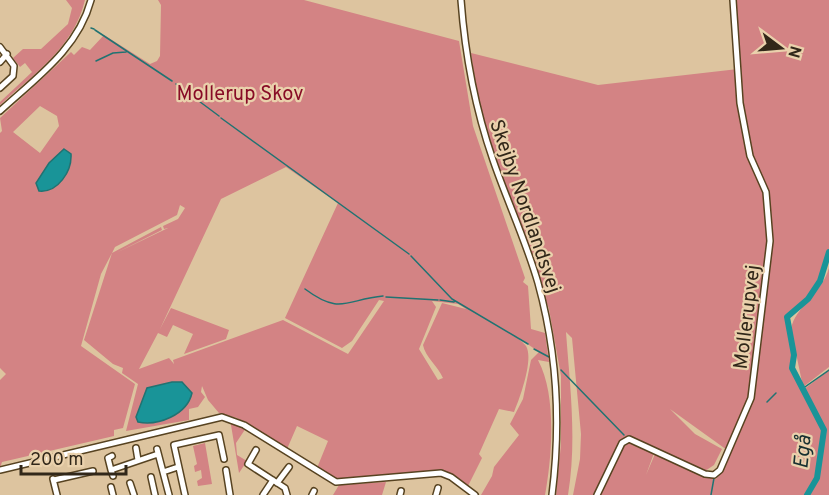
<svg xmlns="http://www.w3.org/2000/svg" width="829" height="495" viewBox="0 0 829 495" font-family="Overpass,sans-serif">
<style>
.green{fill:#d38384;fill-rule:evenodd}
.water{fill:#199498;stroke:#207372;stroke-width:1.5}
.lines{fill:none;stroke-linecap:round;stroke-linejoin:round}
.stream{stroke:#207372;stroke-width:1.5}
.river{stroke:#199498;stroke-width:6}
.minor-casing{stroke:#574321;stroke-width:8}
.minor{stroke:#fff;stroke-width:5}
.labels{text-anchor:middle;stroke-width:4.5;stroke-linejoin:round;paint-order:stroke}
.park-label{font-size:20px;fill:#880c26;stroke:#ead1ac}
.street-label{font-size:20px;fill:#312719;stroke:#ead1ac}
.water-label{font-size:21px;font-style:italic;fill:#183031;stroke:#ead1ac}
</style>
<rect width="100%" height="100%" fill="#ddc49f"/>
<path class="green" d="M66,0H85C74,47 34,74 0,105V102L32,72L25,63L20,67L13,58L23,49H41L68,24L72,8Z
M158,0H304L459,41L473,126L525,278L523,282L528,286L531,329L545,333L549,362L538,360C557,395 552,457 545,495H481L492,476L494,467L519,435L510,424L523,399L531,360L539,352L516,336C518,339 523,342 526,346C534,359 520,398 514,412L499,409L479,454L482,458L468,486L445,472L339,481L317,468L328,441L297,426L287,449L237,418L219,413L208,400L202,386L201,392L205,397L198,407L189,409V420L126,431L138,384L122,373L123,368L113,364L84,340L112,253L101,274L81,346L135,384L123,428L114,430V436L2,462L0,468V380L6,374L0,368V133L2,131L0,118L71,52L74,55L82,47L90,50L104,35L150,64L157,61L160,56L161,5ZM40,106L57,116L59,126L40,153L13,132ZM286,167L338,203L285,318L342,348L352,341L379,300L384,301L348,354L283,320L173,360L174,364L169,358L139,369L158,333L167,337L173,325L193,334L184,354L226,339L229,330L171,308L160,329L221,199ZM180,205L185,208L178,219L163,226L164,229L168,228L116,253L162,230L161,227L112,253L115,247L177,215ZM432,301L458,304L466,309L442,303L423,345C425,357 438,366 443,378L438,380L419,349L436,307Z
M734,0H829V252C824,269 820,281 810,296C803,305 790,308 787,320L794,355L792,368L803,390L829,370V495H599L623,445L630,442L654,453L646,475L655,454L716,479L726,466L727,450L670,409L695,434L722,449L714,465L705,471L625,439L595,495H573L580,459L581,434L572,338L566,332C570,387 577,440 568,495H556L561,444V376L549,309L489,139L477,93L471,53L598,85L738,69Z
M829,268V367L803,387L791,329C795,307 822,293 829,268Z
M230,419L246,428L236,443L237,455L247,461L239,473Z
M205,443L212,484L198,486L197,481L202,478L201,470L195,472L194,466L197,464L193,446Z
M386,482L382,495H333L339,485Z"/>
<path class="water" d="M64,149L71,154C72,171 58,193 39,191L36,183L49,163Z
M172,382H182L192,393C187,415 158,426 138,422L136,417L147,388Z"/>
<g class="lines">
<path class="stream" d="M91,28L94,29
M95,30L172,81
M96,61L113,53L126,52
M176,84L219,116
M221,118L409,254
M411,256L452,299L528,344
M305,289C341,316 347,299 383,296
M386,297L438,300
M440,300L454,302
M534,349L549,357
M561,370L624,435
M802,389L829,370
M767,402L776,393
M711,495L714,478"/>
<path class="river" d="M807,495L817,478L824,430L792,368L794,355L787,317L808,299L820,281L829,252"/>
<defs>
<path id="minor" d="M461,0C465,54 475,108 493,160C507,201 526,241 538,283C557,352 561,424 552,495
M0,47L14,66L13,76L0,88
M0,62L7,54
M0,111C36,78 78,49 91,0
M136,448L138,460
M157,449L169,495
M256,450L248,464L285,488L287,495
M0,470L222,417L244,425L336,482L441,473L451,477L475,495
M111,470L108,458L112,456
M226,470L230,495
M163,472L178,467
M113,476L111,470L158,454
M151,477L155,495
M53,479L57,495
M54,480L93,471
M130,483L134,495
M277,483L289,467
M111,487L113,495
M185,495L174,445L219,435L224,459
M263,495L273,480
M312,495L314,491
M400,495L401,491
M436,495L438,488
M597,495L622,443L629,439L705,474L714,475L720,470L751,398L770,241L766,192L750,156L740,103L733,0"/>
</defs>
<use href="#minor" class="minor-casing"/>
<use href="#minor" class="minor"/>
</g>
<g class="labels">
<g class="park-label">
<text x="240" y="100">Mollerup Skov</text>
</g>
<g class="street-label">
<text transform="translate(526 206) rotate(71)" y="7">Skejby Nordlandsvej</text>
<text transform="translate(746 317) rotate(-83)" y="7">Mollerupvej</text>
</g>
<g class="water-label">
<text transform="translate(802 452) rotate(-84)" y="7">Egå</text>
</g>
</g>
<g transform="translate(781 48) rotate(106)" stroke="#ead1ac" stroke-width="4.5" paint-order="stroke">
<path d="M0-4.5L10 22L0 15L-10 22Z" fill="#312719"/>
<text y="-9" font-size="16" font-weight="bold" text-anchor="middle" fill="#312719">N</text>
</g>
<path d="M21 465v9h105v-9" fill="none" stroke="#312719" stroke-width="3"/>
<text x="30" y="465" font-size="18" fill="#312719" stroke="#ead1ac" stroke-width="4.5" paint-order="stroke">200 m</text>
</svg>
